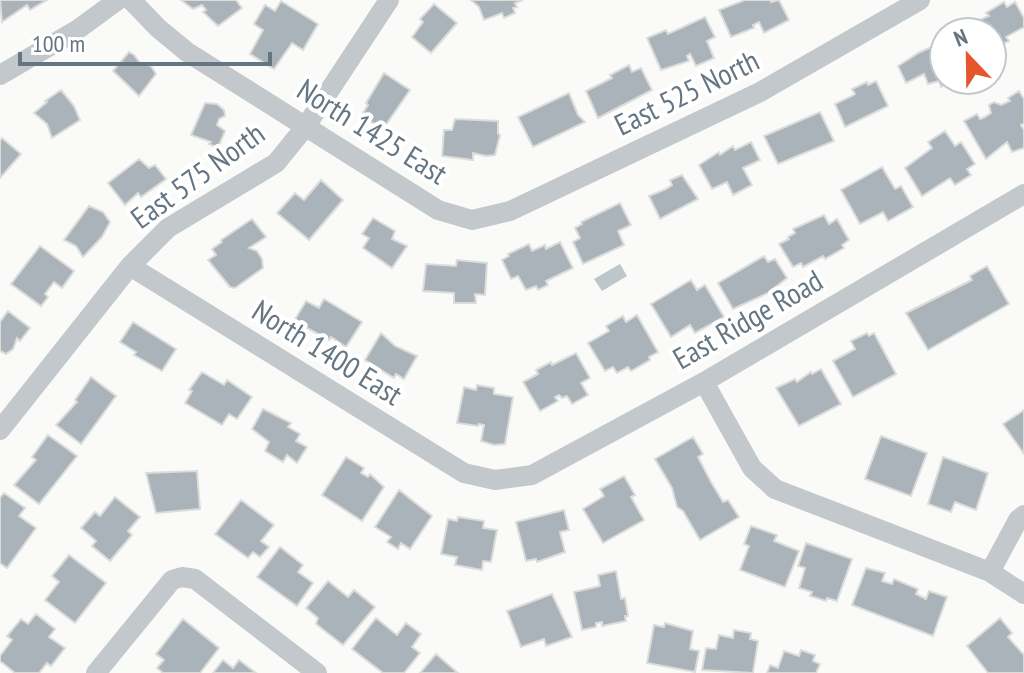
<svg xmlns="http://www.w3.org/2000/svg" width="1024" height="673" viewBox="0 0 1024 673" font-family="'PT Sans Narrow',sans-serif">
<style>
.water{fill:#bbc7cb}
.building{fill:#aab3b9;stroke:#dcdcda;stroke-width:2}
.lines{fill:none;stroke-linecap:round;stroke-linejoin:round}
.minor{stroke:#c3c8cc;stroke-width:20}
.labels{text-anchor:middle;stroke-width:8;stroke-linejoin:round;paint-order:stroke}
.street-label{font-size:30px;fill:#657683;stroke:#fff}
</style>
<rect width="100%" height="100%" fill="#fafaf8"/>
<path class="water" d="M620,264L627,276L602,291L594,279Z"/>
<path class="building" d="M0,0H47L30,10L27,5L2,22Z
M181,0H236L242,8L218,26L203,12L206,10L202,5L193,9Z
M471,0H523L515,3L517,7L513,8L515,13L504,18L502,13L484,20L479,7Z
M745,0H770L771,2L779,0L789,20L764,33L759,22L753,25L754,28L731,37L719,10Z
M281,1L318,24L303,50L292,43L274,69L250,54L263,30L254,24L265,5L275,11Z
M1004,2L1007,7L1015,2L1024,18V27L1006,37L1009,41L992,50V32H968L964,26L989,16L986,13Z
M434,4L457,23L431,53L412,37L423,22L420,19Z
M705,17L715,37L707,41L714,58L696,66L690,54L687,56L689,61L661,70L647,38L666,30L668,34Z
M944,44V80H954L941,87L939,81L928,84L924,74L906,83L898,66L920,52L934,46L936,49Z
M129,52L134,55L140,63L151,66L156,74L139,96L113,71Z
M629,65L632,72L641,68L652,90L598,118L586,91L612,78L610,75Z
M384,73L410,90L383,129L361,116L368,105L366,103Z
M876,81L888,106L845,127L835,104L852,96L855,94L852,89L867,82L868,85Z
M61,90L74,106L80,120L52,138L47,124L34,113L47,102L45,101Z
M1019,91L1024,99V123L1021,125L1024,130V148L1012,152L1007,142L986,159L964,121L977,114L980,119L985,117L991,113L989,105L994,102L1001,105L1010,101L1008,98Z
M569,93L578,115L585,122L533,147L518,117Z
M205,103L217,104L224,110L225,116L219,119L217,125L225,131L218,148L209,144L211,142L191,135Z
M820,112L834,141L778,164L764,136Z
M455,119L498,121V134L500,135L495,155L486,156L473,153V160L442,156L444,130H452Z
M945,131L955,146L961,142L975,164L967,169L971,175L955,185L950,178L922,196L905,168L932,148L928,142Z
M2,138L21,154L0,178V141Z
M751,142L760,160L743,168L752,185L733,195L727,182L712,189L699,165L719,152L720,155L733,146L735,150Z
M139,159L149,168L155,165L166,179L141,197L138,193L125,205L108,183Z
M882,167L895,189L901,186L913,207L888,221L883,212L860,224L841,190Z
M682,175L698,199L660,219L649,196L666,189L672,185L670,180Z
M321,180L343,200L309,240L277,213L295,193L304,200Z
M620,203L631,225L618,231L624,245L583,264L573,242L580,238L575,228L582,224L581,222Z
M89,206L103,212L110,222L102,237L83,257L76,246L64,240Z
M824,215L829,224L837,219L849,240L842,245L844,248L825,259L823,256L803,267L801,263L793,267L779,244L789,239L788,237L795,233L793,229Z
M373,218L395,231L392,239L407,246L392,268L363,248L369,238L362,234Z
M252,219L266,237L249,248L257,251L262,259L263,268L235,288L230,287L208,260L216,255L212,249L222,242L221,240Z
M560,242L573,268L546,281L548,285L538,290L536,286L526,290L518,276L511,279L502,260L509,256L508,254L529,244L532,251L545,245L546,249Z
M40,246L74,271L62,288L54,282L45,294L48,297L41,306L11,284Z
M764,256L768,262L775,259L787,278L768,293L733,309L718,283Z
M457,260L487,263L485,295L475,294L476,303H454V293L423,291L426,264L456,266Z
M987,266L1009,304L928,350L906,313L972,280L970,276Z
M691,280L697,290L705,285L724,317L695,333L690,325L671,337L651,304Z
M324,299L362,322L346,347L331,337L329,340L294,321L306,301L319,308Z
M8,311L30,328L20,341L17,338L13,349L6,354L0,351V322Z
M637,315L658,352L649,357L650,360L631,371L628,367L617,373L613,367L605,371L588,343L609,331L606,326L623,316L626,322Z
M133,322L176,349L162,371L134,355L136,352L120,342Z
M381,333L395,346L417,356L404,379L396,374L394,378L365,360Z
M867,333L869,336L874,333L896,374L853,397L833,361L855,349L851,341Z
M576,353L590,378L581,383L588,395L572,404L567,396L562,398L559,395L555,397L558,401L540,411L523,382L538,374L536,370L551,362L552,365Z
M821,369L841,404L799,426L776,388L795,379L797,382L811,372L812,374Z
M202,372L224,385L227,380L252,397L237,419L229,414L222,425L185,403L192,391L189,390Z
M91,377L116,396L81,444L56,425L77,402L75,400Z
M477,385L494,388V394L513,397L505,444L494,445L481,441L484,425L479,424L478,426L457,423L464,387L476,390Z
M263,409L291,423L288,427L300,434L296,441L307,447L297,463L287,455L283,462L265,451L269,442L252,429Z
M1024,410V454L1003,424Z
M48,435L77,456L39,504L14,485L36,460L32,457Z
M881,436L927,453L911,496L865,479Z
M693,437L703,454L698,457L711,482L723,502L728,500L739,517L700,540L683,511L677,507L672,488L655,459Z
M346,457L364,468L361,473L368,477L370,474L384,487L362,521L322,495Z
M943,457L988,473L976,510L955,502L951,512L928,504Z
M197,471L200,509L156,513L146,473Z
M624,476L635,495L631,497L644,520L603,543L583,509L604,496L600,489Z
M399,490L432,516L410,549L401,543L398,549L387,542L391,537L375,527Z
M4,493L25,508L19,516L36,528L7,568L0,563V498Z
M115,497L140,517L128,531L132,535L110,561L92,546L96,541L81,528L95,512L100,516Z
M241,500L274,525L261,541L269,547L260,557L253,552L248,558L215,534Z
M564,510L569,530L560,532L565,552L537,562L536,559L526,561L516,522Z
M458,517L484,521L483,528L497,530L491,562L483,561L482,570L455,565L457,557L441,554L448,519L457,521Z
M751,526L777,535L774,541L799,551L785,587L740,570L749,546L744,544Z
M806,543L852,559L837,601L827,598L826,601L810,596L812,592L799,588L805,568L798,566Z
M280,547L303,565L298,572L313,583L297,606L257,577Z
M69,555L106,583L75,623L45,600L59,582L52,576Z
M866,568L885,573L882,581L892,584L894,579L918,589L916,594L926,599L929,591L947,597L933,636L852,605Z
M616,571L621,599L625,598L628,616H625L626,621L602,626V622L596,623V627L582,630L574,592L600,586L598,575Z
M328,581L348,597L354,590L375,607L343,645L316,624L318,618L306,608Z
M552,594L572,637L546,646L544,639L521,647L507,611Z
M36,614L55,629L49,637L65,648L51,666L47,663L39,673H15L0,661V656L12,640L7,636L21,619L28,624Z
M376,618L397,635L406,623L421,634L412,647L420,653L404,673H383L352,649Z
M1000,618L1012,633L1008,637L1024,655V673H988L967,646Z
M183,619L219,648L200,673H163L157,668L164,660L156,654Z
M665,623L693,631L690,649L699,651L695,672L647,663L654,625L664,627Z
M734,630L751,633L750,639L758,641L753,673L702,670L706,648L716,649L719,635L733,638Z
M801,650L815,655L813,661L820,664L816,673H767L770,665L778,668L784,651L799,656Z
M436,654L458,673H420Z
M223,660L233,668L239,660L256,673H213Z"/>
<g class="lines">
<path class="minor" d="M131,0L158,28L187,52L438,210L472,220L510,211L760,92L920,0
M0,75L77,30L118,0
M130,266L464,473L495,480L532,475L704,382L1024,194
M704,382L752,468L775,489L990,572L1024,594
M0,430L130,266L168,228L276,163L306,126L389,0
M990,572L1018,520L1024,515
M96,673L172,580L182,577L195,579L317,673"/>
</g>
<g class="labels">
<g class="street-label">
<text transform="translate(687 93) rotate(-26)" y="10">East 525 North</text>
<text transform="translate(372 132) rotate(32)" y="10">North 1425 East</text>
<text transform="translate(198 176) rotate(-36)" y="10">East 575 North</text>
<text transform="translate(748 320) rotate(-30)" y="10">East Ridge Road</text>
<text transform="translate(327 353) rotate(32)" y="10">North 1400 East</text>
</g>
</g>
<g transform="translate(968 56) rotate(338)"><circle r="38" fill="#ffffff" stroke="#c1c8cd" stroke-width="2"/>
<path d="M0-6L14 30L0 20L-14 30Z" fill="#e4572e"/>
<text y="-12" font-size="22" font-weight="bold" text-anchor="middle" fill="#657683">N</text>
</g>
<path d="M20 52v12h250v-12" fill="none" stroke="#657683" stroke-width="4"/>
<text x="32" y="52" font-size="24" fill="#657683" stroke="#ffffff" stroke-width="6" paint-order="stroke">100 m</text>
</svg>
